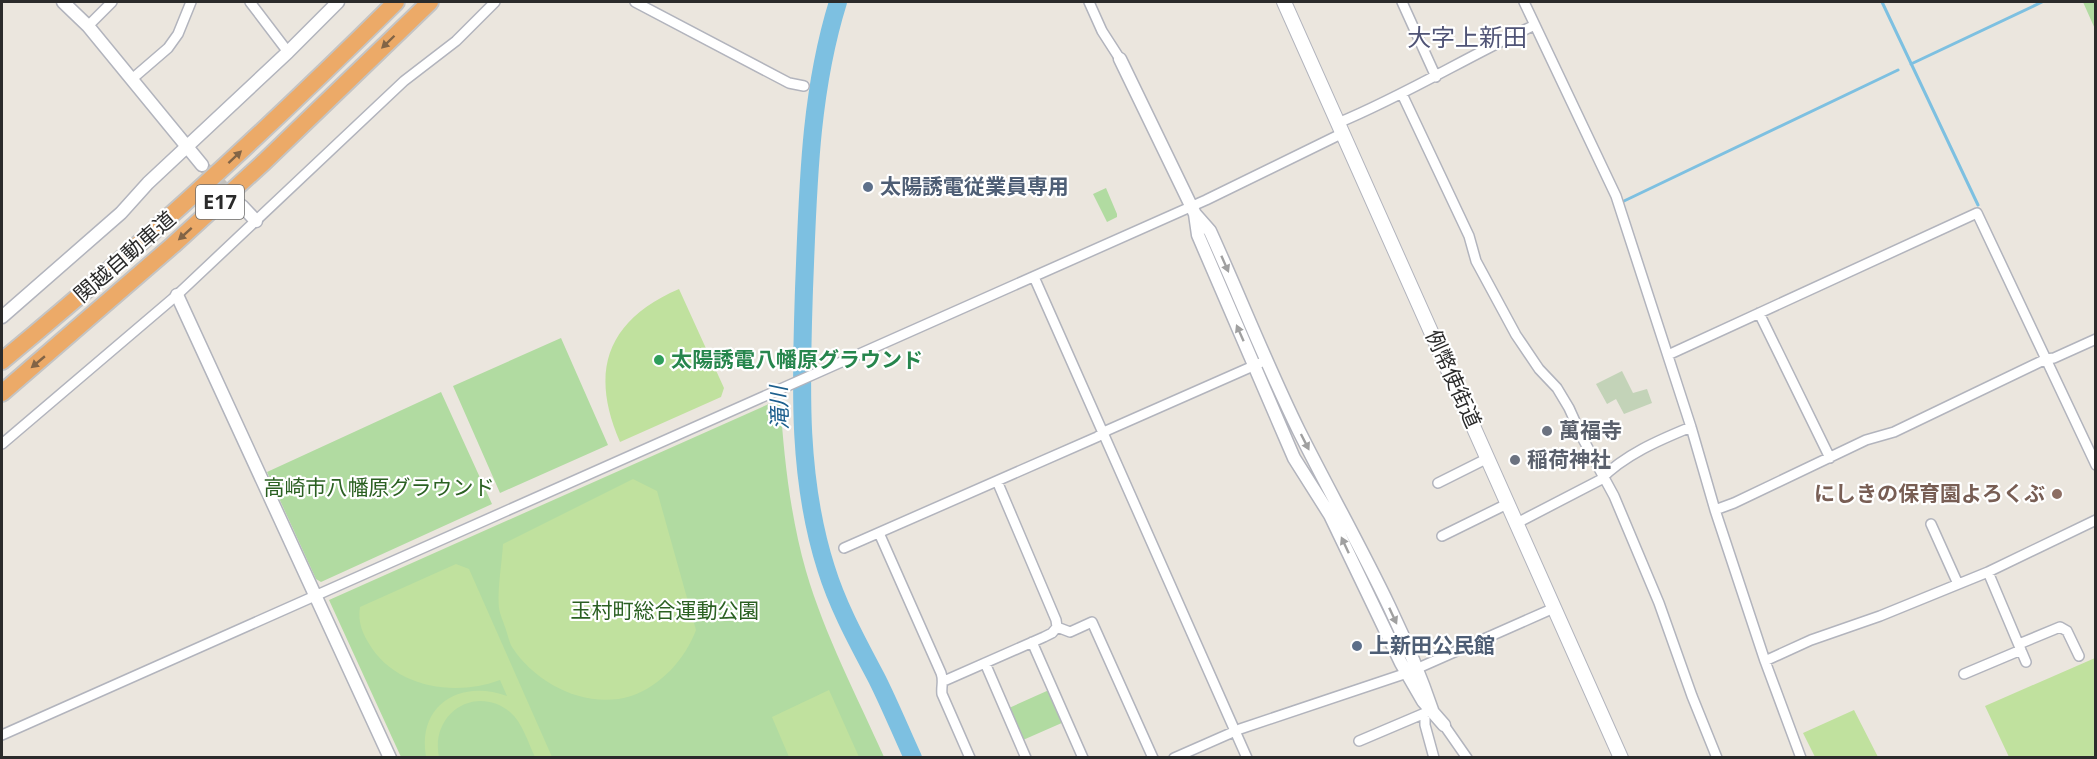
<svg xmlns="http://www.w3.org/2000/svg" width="2097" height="759" viewBox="0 0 2097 759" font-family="'Noto Sans','Noto Sans JP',sans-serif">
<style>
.green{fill:#b1dba1}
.cemetery{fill:#c3d3b8}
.pitch{fill:#c0e19e}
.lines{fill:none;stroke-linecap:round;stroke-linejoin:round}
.stream{stroke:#7dc0e1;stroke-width:3}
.river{stroke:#7dc0e1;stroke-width:18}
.tertiary-tunnel{stroke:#c5c1ba;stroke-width:12;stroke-dasharray:12 6;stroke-linecap:butt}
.minor-casing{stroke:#b2b4bd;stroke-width:12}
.tertiary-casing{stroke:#b2b4bd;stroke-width:15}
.secondary-casing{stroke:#b2b4bd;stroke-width:16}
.motorway-casing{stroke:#c4c4c4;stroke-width:20}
.minor{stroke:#fff;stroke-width:9}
.tertiary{stroke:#fff;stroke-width:12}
.secondary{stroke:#fff;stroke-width:14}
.motorway{stroke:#ecaa68;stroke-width:16}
.oneway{fill:#826446}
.oneway2{fill:#a0a0a0}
.service-dot{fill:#5c6f8a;stroke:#fff;stroke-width:2}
.leisure-dot{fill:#2e9e5b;stroke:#fff;stroke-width:2}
.worship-dot{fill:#6b7280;stroke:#fff;stroke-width:2}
.education-dot{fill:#8d6e63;stroke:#fff;stroke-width:2}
.labels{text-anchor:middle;stroke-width:4.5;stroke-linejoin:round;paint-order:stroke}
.shield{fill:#fff;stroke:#6b6b6b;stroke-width:1.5}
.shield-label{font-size:20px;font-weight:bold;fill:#2b2b2b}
.service-label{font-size:21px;font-weight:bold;fill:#4e5e75;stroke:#fff;text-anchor:start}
.street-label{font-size:21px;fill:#2b2b2b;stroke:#fff}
.leisure-label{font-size:21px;font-weight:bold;fill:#27864d;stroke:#fff;text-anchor:start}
.worship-label{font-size:21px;font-weight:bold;fill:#5b616d;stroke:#fff;text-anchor:start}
.park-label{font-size:21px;fill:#2b6022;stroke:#fff}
.education-label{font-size:21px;font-weight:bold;fill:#785e54;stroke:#fff;text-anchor:end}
.water-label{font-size:22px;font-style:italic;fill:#1c5f8d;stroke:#fff}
.quarter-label{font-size:24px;fill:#505476;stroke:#fff}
</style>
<rect width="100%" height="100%" fill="#ebe6de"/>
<path class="green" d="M2083,2H2095V29Z
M1106,188L1117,214V217L1107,222L1093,194Z
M561,338L608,445L500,493L453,386Z
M441,392L492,504L321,582L316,579L267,472Z
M780,399C784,457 790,515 806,571C825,636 857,696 884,757H401L329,600Z
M1049,690L1064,722L1023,740L1009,708Z"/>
<path class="cemetery" d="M1622,371L1633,393L1647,389L1652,403L1624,414L1616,399L1607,404L1596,384Z"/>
<path class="pitch" d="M679,289L724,388L721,397L620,442C589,371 607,320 679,289Z
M633,479L657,491L696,630C685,659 661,686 631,696C587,710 536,684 512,647C509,642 508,635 506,630C504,623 500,615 499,608C497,591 502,562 503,544Z
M456,564L469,569L552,757H535C528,743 523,723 510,712C475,684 430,714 439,757H426C417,705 460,679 507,696L500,680C455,697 394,688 368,642C361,630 358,620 360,607Z
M2095,658V757H2009L1985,706Z
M829,690L859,757H789L772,717Z
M1854,710L1878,757H1815L1803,733Z"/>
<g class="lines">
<path class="stream" d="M1882,2L1978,205
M1911,64L2042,2
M1624,201L1898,70"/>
<path class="river" d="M838,2C809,95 808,192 804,289C801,383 797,477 826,568C838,607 858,643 877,679C890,705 901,732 913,758"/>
<path class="tertiary-tunnel" d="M202,165L242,206"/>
<defs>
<path id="minor" d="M250,2L288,52
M635,2L789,83L804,86
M1089,2L1102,31L1120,59
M1402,2L1436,77
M1524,2L1616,196L1691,427L1715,510L1765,661L1801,758
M88,26L112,2
M132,79L168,48L178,34L191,2
M1402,94L1469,236L1476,261L1516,335L1539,369L1557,388L1569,408L1583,439L1614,496L1659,603L1692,696L1717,758
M1338,123C1406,95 1468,56 1535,25
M1034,277L1247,758
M1759,313L1830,458
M1668,355L1977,213L2096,465
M2,444L177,295L404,81L456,41L495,2
M997,481L1056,620L1057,627
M1438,483L1488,458
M1715,510L1734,503L1866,440L1894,432L2046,359L2054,358L2096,339
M1517,523L1600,480C1624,455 1659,440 1691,427
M1931,524L1958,584
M879,533L941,673C944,681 941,686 942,694L970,758
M1442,536L1509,503
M844,548L1097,437L1108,430L1260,363
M1988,572L2026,662
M1057,627L1070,632L1092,622L1153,758
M1032,642L1083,758
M2019,644L2060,627L2067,631L2079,656
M1765,661L1811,640L1880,616L1988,572L2096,520
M985,663L1026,758
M1964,674L2021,650
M944,681L1044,637L1052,633L1057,627
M1425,714V725L1434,758
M1444,725L1467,758
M2,735L1206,200L1343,133
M1359,741L1432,710
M1174,758L1240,729L1407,673L1554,608"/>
<path id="tertiary" d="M63,2L88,26L202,165
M1120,59L1195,214L1210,231C1240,297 1267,366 1299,431C1345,523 1399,612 1432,710
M242,206L256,221
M1195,214L1198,235L1294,458L1330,515L1401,663L1423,701L1444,725
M177,295L390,758
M2,317L121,213L148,183L288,52L338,2"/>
<path id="secondary" d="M1284,2L1621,758"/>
<path id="motorway" d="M2,361C139,248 270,127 396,2
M2,393L173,245L264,162L430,2"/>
</defs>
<use href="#minor" class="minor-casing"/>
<use href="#tertiary" class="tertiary-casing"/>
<use href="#secondary" class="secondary-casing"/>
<use href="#motorway" class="motorway-casing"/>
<use href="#minor" class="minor"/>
<use href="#tertiary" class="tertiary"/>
<use href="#secondary" class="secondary"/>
<use href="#motorway" class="motorway"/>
</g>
<defs><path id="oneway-solid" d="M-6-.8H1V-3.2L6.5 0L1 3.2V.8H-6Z" transform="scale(1.5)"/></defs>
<g class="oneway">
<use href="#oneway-solid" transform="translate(388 42) rotate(136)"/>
<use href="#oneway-solid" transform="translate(235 157) rotate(-43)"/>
<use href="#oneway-solid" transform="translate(185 234) rotate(138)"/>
<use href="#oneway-solid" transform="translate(38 362) rotate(140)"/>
</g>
<g class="oneway2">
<use href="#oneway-solid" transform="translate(1225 264) rotate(66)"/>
<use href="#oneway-solid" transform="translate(1240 333) rotate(-114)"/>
<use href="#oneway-solid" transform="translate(1305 442) rotate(63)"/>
<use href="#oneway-solid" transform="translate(1345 545) rotate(-115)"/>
<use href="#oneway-solid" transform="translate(1393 616) rotate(65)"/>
</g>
<g class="service-dot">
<circle cx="868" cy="187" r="6"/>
<circle cx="1357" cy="646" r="6"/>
</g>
<circle class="leisure-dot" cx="659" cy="360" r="6"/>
<g class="worship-dot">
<circle cx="1547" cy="431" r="6"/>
<circle cx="1515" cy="460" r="6"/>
</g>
<circle class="education-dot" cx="2057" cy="494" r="6"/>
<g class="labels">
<rect class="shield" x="196" y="185" width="48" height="34" rx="4.5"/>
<g class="shield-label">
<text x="220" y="209">E17</text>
</g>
<g class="service-label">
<text x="880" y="194">太陽誘電従業員専用</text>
<text x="1369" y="653">上新田公民館</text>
</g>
<g class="street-label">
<text transform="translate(125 257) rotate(-41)" y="7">関越自動車道</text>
<text transform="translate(1453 379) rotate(66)" y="7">例幣使街道</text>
</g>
<g class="leisure-label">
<text x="671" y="367">太陽誘電八幡原グラウンド</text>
</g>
<g class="worship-label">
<text x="1559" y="438">萬福寺</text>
<text x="1527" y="467">稲荷神社</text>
</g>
<g class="park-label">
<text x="379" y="495">高崎市八幡原グラウンド</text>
<text x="665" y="618">玉村町総合運動公園</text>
</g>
<g class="education-label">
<text x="2045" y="501">にしきの保育園よろくぶ</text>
</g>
<g class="water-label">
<text transform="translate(779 408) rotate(-92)" y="8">滝川</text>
</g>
<g class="quarter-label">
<text x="1467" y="46">大字上新田</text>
</g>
</g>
<rect width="2097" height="759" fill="none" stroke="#2b2b2b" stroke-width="6"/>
</svg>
